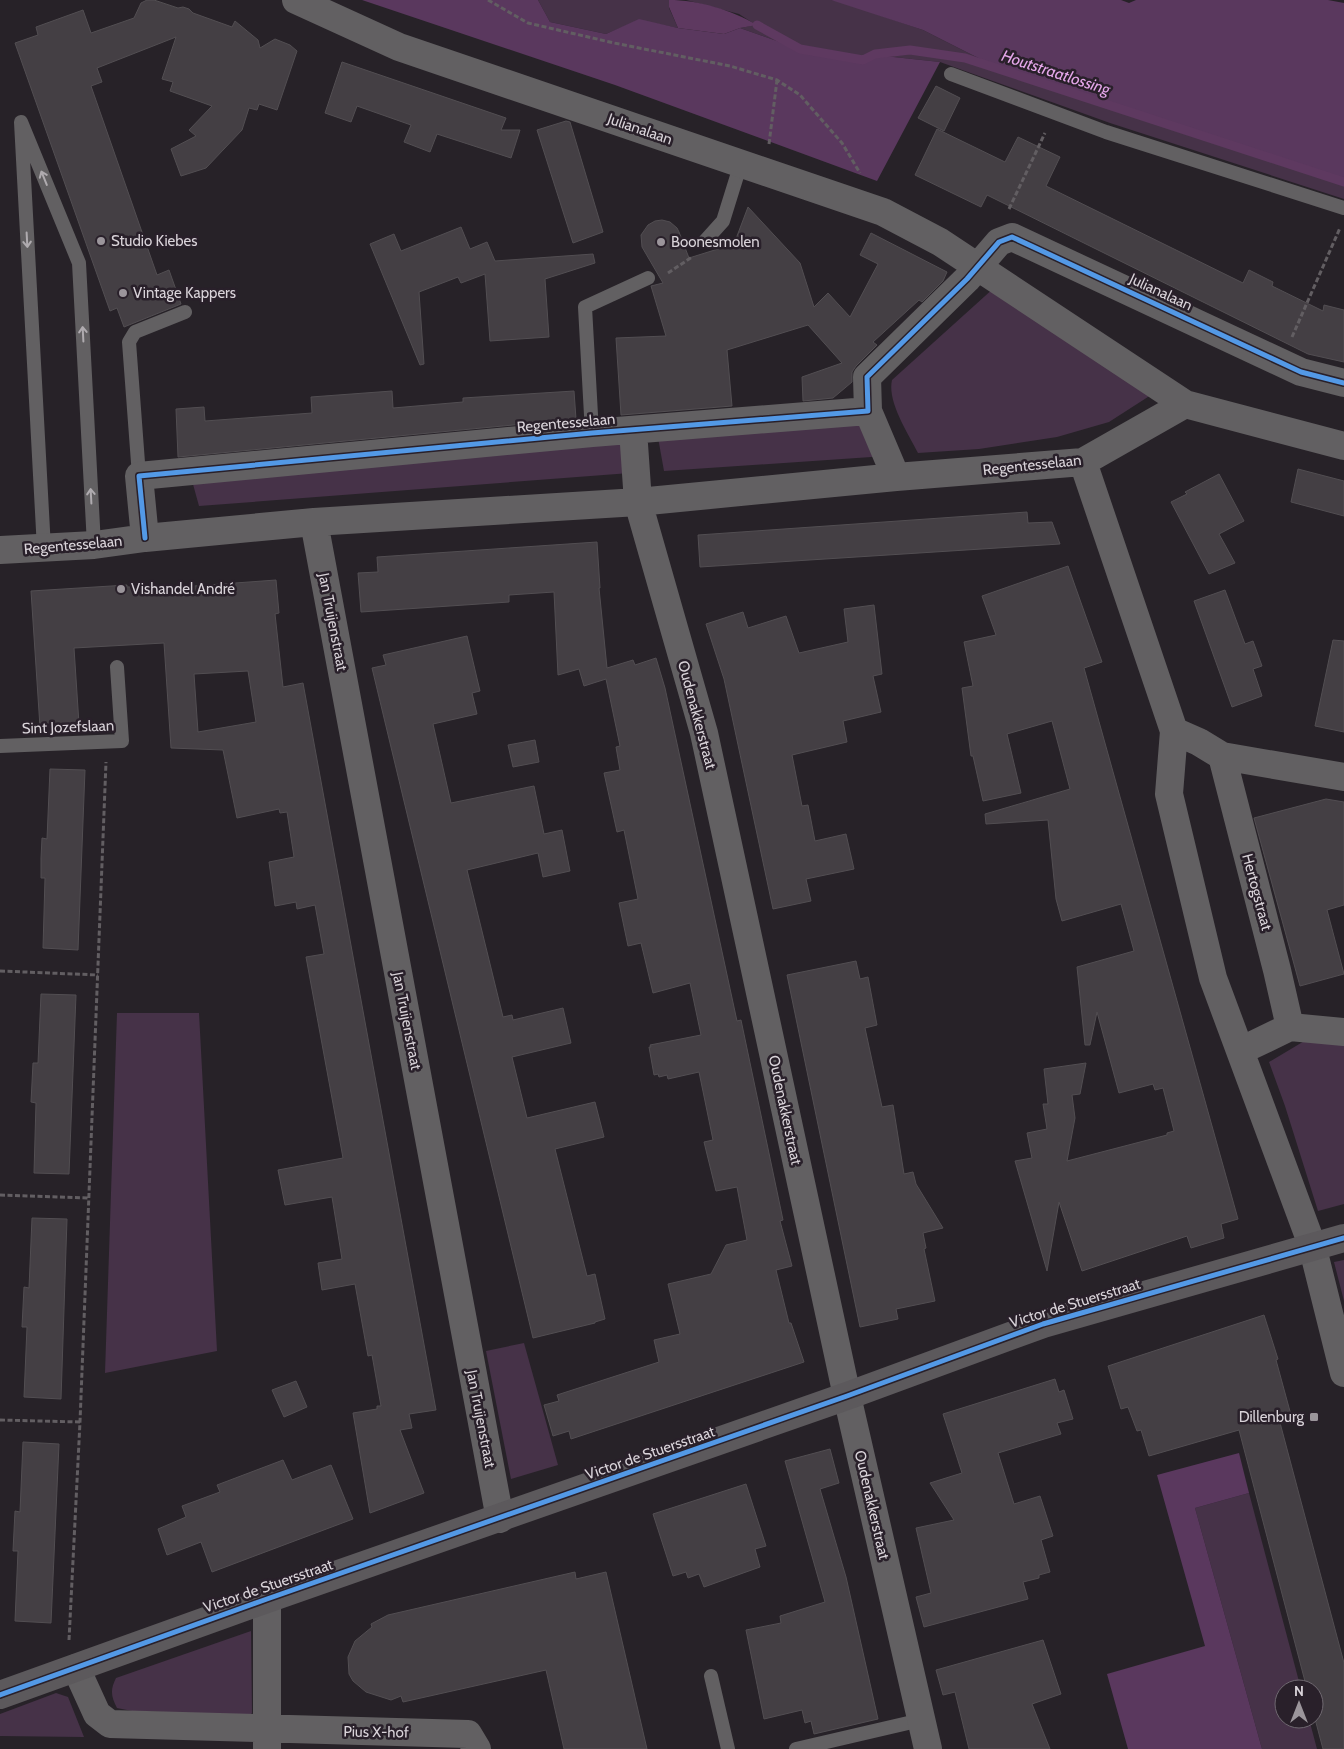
<svg xmlns="http://www.w3.org/2000/svg" width="1344" height="1749" viewBox="0 0 1344 1749" font-family="Cabin,sans-serif">
<style>
.green{fill:#463248}
.forest{fill:#5a385e}
.water{fill:#5e3960}
.lines{fill:none;stroke-linecap:round;stroke-linejoin:round}
.stream{stroke:#5e3960;stroke-width:9}
.building{fill:#443f44;stroke:#524e52;fill-rule:evenodd}
.path{stroke:#625e62;stroke-width:3;stroke-dasharray:5 2.5;stroke-linecap:butt}
.lane{stroke:#626062;stroke-width:14}
.street{stroke:#626062;stroke-width:28}
.secondary{stroke:#5c595c;stroke-width:28}
.cycleway-casing{stroke:#29202a;stroke-width:8}
.cycleway{stroke:#5399e6;stroke-width:5}
.oneway{stroke:#afabaf}
.poi-dot{fill:#9b959b;stroke:#29202a;stroke-width:2}
.labels{text-anchor:middle;stroke-width:5;stroke-linejoin:round;paint-order:stroke}
.street-label{font-size:15px;fill:#d9d3d9;stroke:#29202a}
.poi-label{font-size:15px;fill:#d9d3d9;stroke:#29202a;text-anchor:start}
.water-label{font-size:16px;font-style:italic;fill:#e4a6e9;stroke:#29202a}
</style>
<rect width="100%" height="100%" fill="#272228"/>
<path class="green" d="M538,0H669V8L678,28L639,20L606,34L550,22Z
M686,0H831L838,1L923,30L1002,70L1344,181V199L1110,123L940,62L875,55L863,60L800,49L740,28L756,25L739,14Z
M995,287L1151,395L1109,422L1057,437L979,449L918,453C908,433 887,402 892,380Z
M864,420L886,456L664,471L657,432Z
M623,437L630,473L199,506L191,477Z
M117,1013H199L217,1351L105,1373Z
M1306,1040L1344,1045V1204L1318,1211L1285,1106L1269,1062Z
M1344,1260V1301L1334,1262Z
M524,1343L558,1465L511,1479L486,1351Z
M1249,1493L1301,1689H1284V1719H1309L1317,1749H1262L1195,1508Z
M251,1631L252,1713L250,1715L132,1711L117,1708C111,1696 110,1690 116,1678Z
M56,1693L68,1697L84,1737L0,1736V1714Z"/>
<path class="forest" d="M362,0H538L550,22L606,34L639,19L678,28L724,34L740,28L800,49L863,60L875,55L940,62L877,181L615,85Z
M831,0H1121L1129,3L1136,0H1328L1344,3V181L1002,70L923,30Z
M1239,1453L1249,1493L1195,1508L1262,1749H1128L1107,1674L1205,1646L1157,1475Z"/>
<path class="water" d="M669,0C699,0 731,10 757,25L740,28L724,34L678,28L669,7Z"/>
<g class="lines">
<path class="stream" d="M757,25L800,49L863,60L875,54L910,50L965,58L1344,182"/>
</g>
<path class="building" d="M147,0H154L178,8L183,7L189,9L193,13L232,27L235,21L258,40L260,48L275,39L290,45L297,51L277,110L259,104L257,110L249,108L242,130L206,168L181,176L171,149L196,136L189,130L212,106L170,91L173,82L162,79L176,37L97,68L102,82L91,86L157,275L169,270L181,304L124,327L117,308L110,311L15,43L38,35L36,27L83,10L91,33L134,18L141,3Z
M342,62L506,118L501,130H520L511,158L437,134L430,152L404,142L411,125L357,106L351,122L325,113Z
M936,86L960,98L944,131L918,118Z
M566,121L570,122L603,232L573,243L537,130Z
M937,129L1005,162L1018,137L1060,157L1046,186L1243,283L1249,270L1273,282L1272,286L1323,311L1324,305L1344,310V362L1308,354L987,195L981,207L915,175Z
M748,207L800,263L814,307L828,293L850,317L878,264L860,255L871,233L947,272L943,281L922,302L919,300L873,342L877,345L856,366L852,372V382L833,398L803,401L802,377L842,363L808,325L727,350L732,406L621,415L616,338L666,336L651,286L663,283L642,247L641,235L648,225L655,221L662,220L670,222L677,228L679,232L689,258L734,244Z
M461,227L470,249L487,242L495,261L593,254L595,263L545,279L549,337L490,341L485,274L461,283L458,277L419,292L424,364L420,365L370,244L394,234L401,251Z
M392,391L393,408L463,402V398L574,391L576,419L178,457L176,409L204,407L205,421L312,413L311,397Z
M1298,469L1344,481V516L1291,502Z
M1219,474L1244,521L1219,534L1235,563L1209,574L1171,502L1187,494L1185,492Z
M1027,512L1028,523L1052,522L1060,544L700,567L698,535Z
M597,542L600,588H599L607,668L633,660L635,665L656,658L665,688L737,1021L741,1020L783,1220L780,1221L792,1266L776,1270L789,1323H791L804,1362L571,1439L569,1431L553,1436L544,1405L559,1401L557,1395L659,1362L654,1340L680,1334L668,1284L711,1274L726,1245L747,1240L737,1187L716,1191L704,1142L713,1140L699,1072L668,1079L667,1075L659,1077L658,1074L654,1075L649,1047H651L650,1045L701,1035L690,983L653,993L641,943L628,946L619,903L638,899L624,830L617,832L604,773L620,770L616,747L620,746L606,679L584,686L579,669L558,675L554,592L509,595V602L361,612L358,573L378,572L377,557Z
M1068,566L1102,662L1084,668L1238,1219L1221,1224L1224,1238L1191,1248L1187,1236L1082,1271L1059,1202L1047,1271L1015,1161L1032,1158L1027,1133L1047,1129L1043,1104H1048L1044,1069L1086,1063L1080,1094L1072,1095L1075,1118L1067,1161L1167,1135V1133L1174,1131L1163,1088L1155,1090L1153,1084L1119,1093L1097,1012L1090,1045H1085L1077,967L1134,951L1121,904L1062,921L1056,899L1048,820L986,824L985,814L1070,789L1052,721L1007,734L1021,793L983,801L973,756H971L962,688L973,686L964,642L996,635L982,596Z
M276,580L279,613L275,614L283,687L303,683L436,1410L409,1414L412,1428L400,1430L424,1493L370,1513L353,1413L377,1409V1406H381L372,1355L368,1356L355,1284L322,1290L318,1263L342,1259L332,1197L285,1205L278,1170L343,1158L306,957L324,954L315,905L297,909L296,902L275,906L269,862L294,857L287,812L280,813L279,809L237,818L223,750L171,748L164,643L74,648L79,724L40,727L31,591L127,585V587L166,585L167,588ZM248,671L256,722L198,732L194,674Z
M1225,590L1245,644L1253,641L1262,666L1253,669L1262,696L1232,707L1194,601Z
M874,605L882,674L873,676L881,712L843,721L847,742L792,755L802,806L808,805L815,841L846,834L854,869L806,879L811,901L773,909L724,679L706,624L743,612L748,628L786,616L799,653L848,642L844,609Z
M467,636L480,691L472,693L477,714L433,724L451,803L534,786L544,834L562,830L570,871L543,877L538,853L467,870L503,1017L512,1015L513,1020L563,1008L571,1043L512,1057L527,1118L595,1102L604,1137L555,1149L587,1276L595,1274L605,1319L595,1322V1323L533,1338L372,668L386,665L383,655Z
M1333,640L1344,641V732L1315,726Z
M535,740L539,762L513,767L508,745Z
M50,769L85,770L78,950L43,948L45,878H41V858L42,838L47,839Z
M1326,799L1344,802V905L1327,910L1344,974L1300,986L1254,818Z
M856,961L860,979L868,977L877,1025L865,1028L882,1107L893,1105L904,1174L913,1172L916,1184L943,1228L923,1233L926,1248L924,1249L935,1301L896,1309L898,1319L860,1327L787,975Z
M41,994L76,995L69,1174L34,1173L36,1103L31,1102L33,1063H38Z
M32,1218L67,1219L61,1399L24,1397L27,1327H22L24,1287L29,1288Z
M1264,1315L1278,1359L1276,1360L1291,1415L1279,1419L1344,1663V1749H1323L1314,1715V1689H1307L1239,1430L1149,1456L1141,1430L1137,1431L1128,1407L1121,1409L1108,1366Z
M1055,1379L1059,1392L1064,1390L1073,1419L1057,1423L1061,1434L998,1453L1014,1504L1040,1496L1053,1536L1041,1540L1050,1572L1039,1575V1578L1023,1582L1028,1599L924,1627L916,1597L931,1593L916,1528L954,1520L930,1483L962,1473L943,1414Z
M296,1381L307,1407L284,1417L272,1390Z
M23,1442L59,1444L51,1623L15,1621L18,1551H13L15,1511L20,1512Z
M830,1449L839,1483L820,1489L846,1577L878,1719L814,1734L811,1721L805,1723L802,1710L764,1719L746,1630L781,1623L780,1616L825,1602L785,1461Z
M283,1460L292,1480L331,1465L353,1519L212,1572L201,1542L167,1555L158,1529L186,1517L182,1506L220,1492L217,1485Z
M746,1484L766,1546L755,1549L760,1567L704,1587L699,1574L688,1578L686,1572L673,1576L653,1514Z
M575,1572L576,1579L606,1572L647,1749H564L546,1670L403,1702L401,1696L391,1700L366,1692L353,1681L349,1674L348,1657L355,1641L372,1627L371,1624L388,1615Z
M1043,1640L1061,1694L1032,1704L1050,1749H969L955,1692L943,1695L936,1670Z"/>
<g class="lines">
<path class="path" d="M488,0L528,23L614,43L730,66L777,80L800,95L842,143L860,173
M769,144L777,80
M1009,209L1045,133
M668,273L692,257
M1292,337L1340,228
M0,971L98,975
M0,1195L89,1198
M0,1420L80,1422
M69,1640L80,1422L106,762"/>
<path class="lane" d="M951,74L1106,132L1344,208
M705,241L723,221L741,163
M592,433L585,307L648,278
M139,476L129,342L135,332L185,312
M44,549L21,122L79,263L94,545
M0,746L122,741L117,667
M711,1676L728,1749
M796,1749L921,1720"/>
<path class="street" d="M296,0L399,47L883,212L940,242L1185,404L1344,446
M868,411L896,477
M633,430L638,502L704,733L847,1396L928,1749
M1083,462L1174,731L1169,794L1213,978L1312,1245L1344,1373
M314,522L500,1519
M145,538L139,476L592,433L868,411L867,377L967,279L999,242L1012,237L1301,372L1344,383
M0,550L94,545L145,538L314,522L638,502L896,477L1083,462L1185,404
M1174,731L1199,742L1222,756L1344,777
M1222,756L1277,970L1290,1027L1240,1051
M1290,1027L1344,1032
M267,1599V1749
M76,1668L97,1714L110,1724L468,1734L477,1749"/>
<path class="secondary" d="M0,1695L267,1599L847,1396L1043,1324L1344,1238"/>
<defs>
<path id="cycleway" d="M145,538L139,476L592,433L868,411L867,377L967,279L999,242L1012,237L1301,372L1344,383
M0,1695L267,1599L847,1396L1043,1324L1344,1238"/>
</defs>
<use href="#cycleway" class="cycleway-casing"/>
<use href="#cycleway" class="cycleway"/>
</g>
<defs><path id="oneway-shaft" d="M-6 0H5M1.5-3L5.5 0L1.5 3" fill="none" stroke-width="1.6" stroke-linecap="round" stroke-linejoin="round" transform="scale(1.25)"/></defs>
<g class="oneway">
<use href="#oneway-shaft" transform="translate(44 178) rotate(-112)"/>
<use href="#oneway-shaft" transform="translate(27 240) rotate(87)"/>
<use href="#oneway-shaft" transform="translate(83 334) rotate(-93)"/>
<use href="#oneway-shaft" transform="translate(91 496) rotate(-93)"/>
</g>
<g class="poi-dot">
<circle cx="101" cy="241" r="5"/>
<circle cx="661" cy="242" r="5"/>
<circle cx="123" cy="293" r="5"/>
<circle cx="121" cy="589" r="5"/>
<rect x="1309" y="1412" width="10" height="10" rx="2.5"/>
</g>
<g class="labels">
<g class="street-label">
<text transform="translate(640 129) rotate(19)" y="5">Julianalaan</text>
<text transform="translate(1161 292) rotate(25)" y="5">Julianalaan</text>
<text transform="translate(566 423) rotate(-5)" y="5">Regentesselaan</text>
<text transform="translate(1032 465) rotate(-6)" y="5">Regentesselaan</text>
<text transform="translate(73 545) rotate(-5)" y="5">Regentesselaan</text>
<text transform="translate(333 622) rotate(79)" y="5">Jan Truijenstraat</text>
<text transform="translate(697 715) rotate(75)" y="5">Oudenakkerstraat</text>
<text transform="translate(68 727) rotate(-2)" y="5">Sint Jozefslaan</text>
<text transform="translate(1257 892) rotate(75)" y="5">Hertogstraat</text>
<text transform="translate(407 1021) rotate(79)" y="5">Jan Truijenstraat</text>
<text transform="translate(785 1110) rotate(78)" y="5">Oudenakkerstraat</text>
<text transform="translate(1075 1303) rotate(-17)" y="5">Victor de Stuersstraat</text>
<text transform="translate(481 1419) rotate(79)" y="5">Jan Truijenstraat</text>
<text transform="translate(650 1453) rotate(-19)" y="5">Victor de Stuersstraat</text>
<text transform="translate(872 1505) rotate(77)" y="5">Oudenakkerstraat</text>
<text transform="translate(268 1586) rotate(-19)" y="5">Victor de Stuersstraat</text>
<text transform="translate(376 1732) rotate(1)" y="5">Pius X-hof</text>
</g>
<g class="poi-label">
<text x="111" y="246">Studio Kiebes</text>
<text x="671" y="247">Boonesmolen</text>
<text x="133" y="298">Vintage Kappers</text>
<text x="131" y="594">Vishandel André</text>
<text x="1304" y="1422" text-anchor="end">Dillenburg</text>
</g>
<g class="water-label">
<text transform="translate(1056 72) rotate(18)" y="6">Houtstraatlossing</text>
</g>
</g>
<g transform="translate(1299 1704)"><circle r="24" fill="#29202a" stroke="#6f6870"/>
<path d="M0-4L9 19L0 12L-9 19Z" fill="#9b959b"/>
<text y="-8" font-size="14" font-weight="bold" text-anchor="middle" fill="#d9d3d9">N</text>
</g>
</svg>
